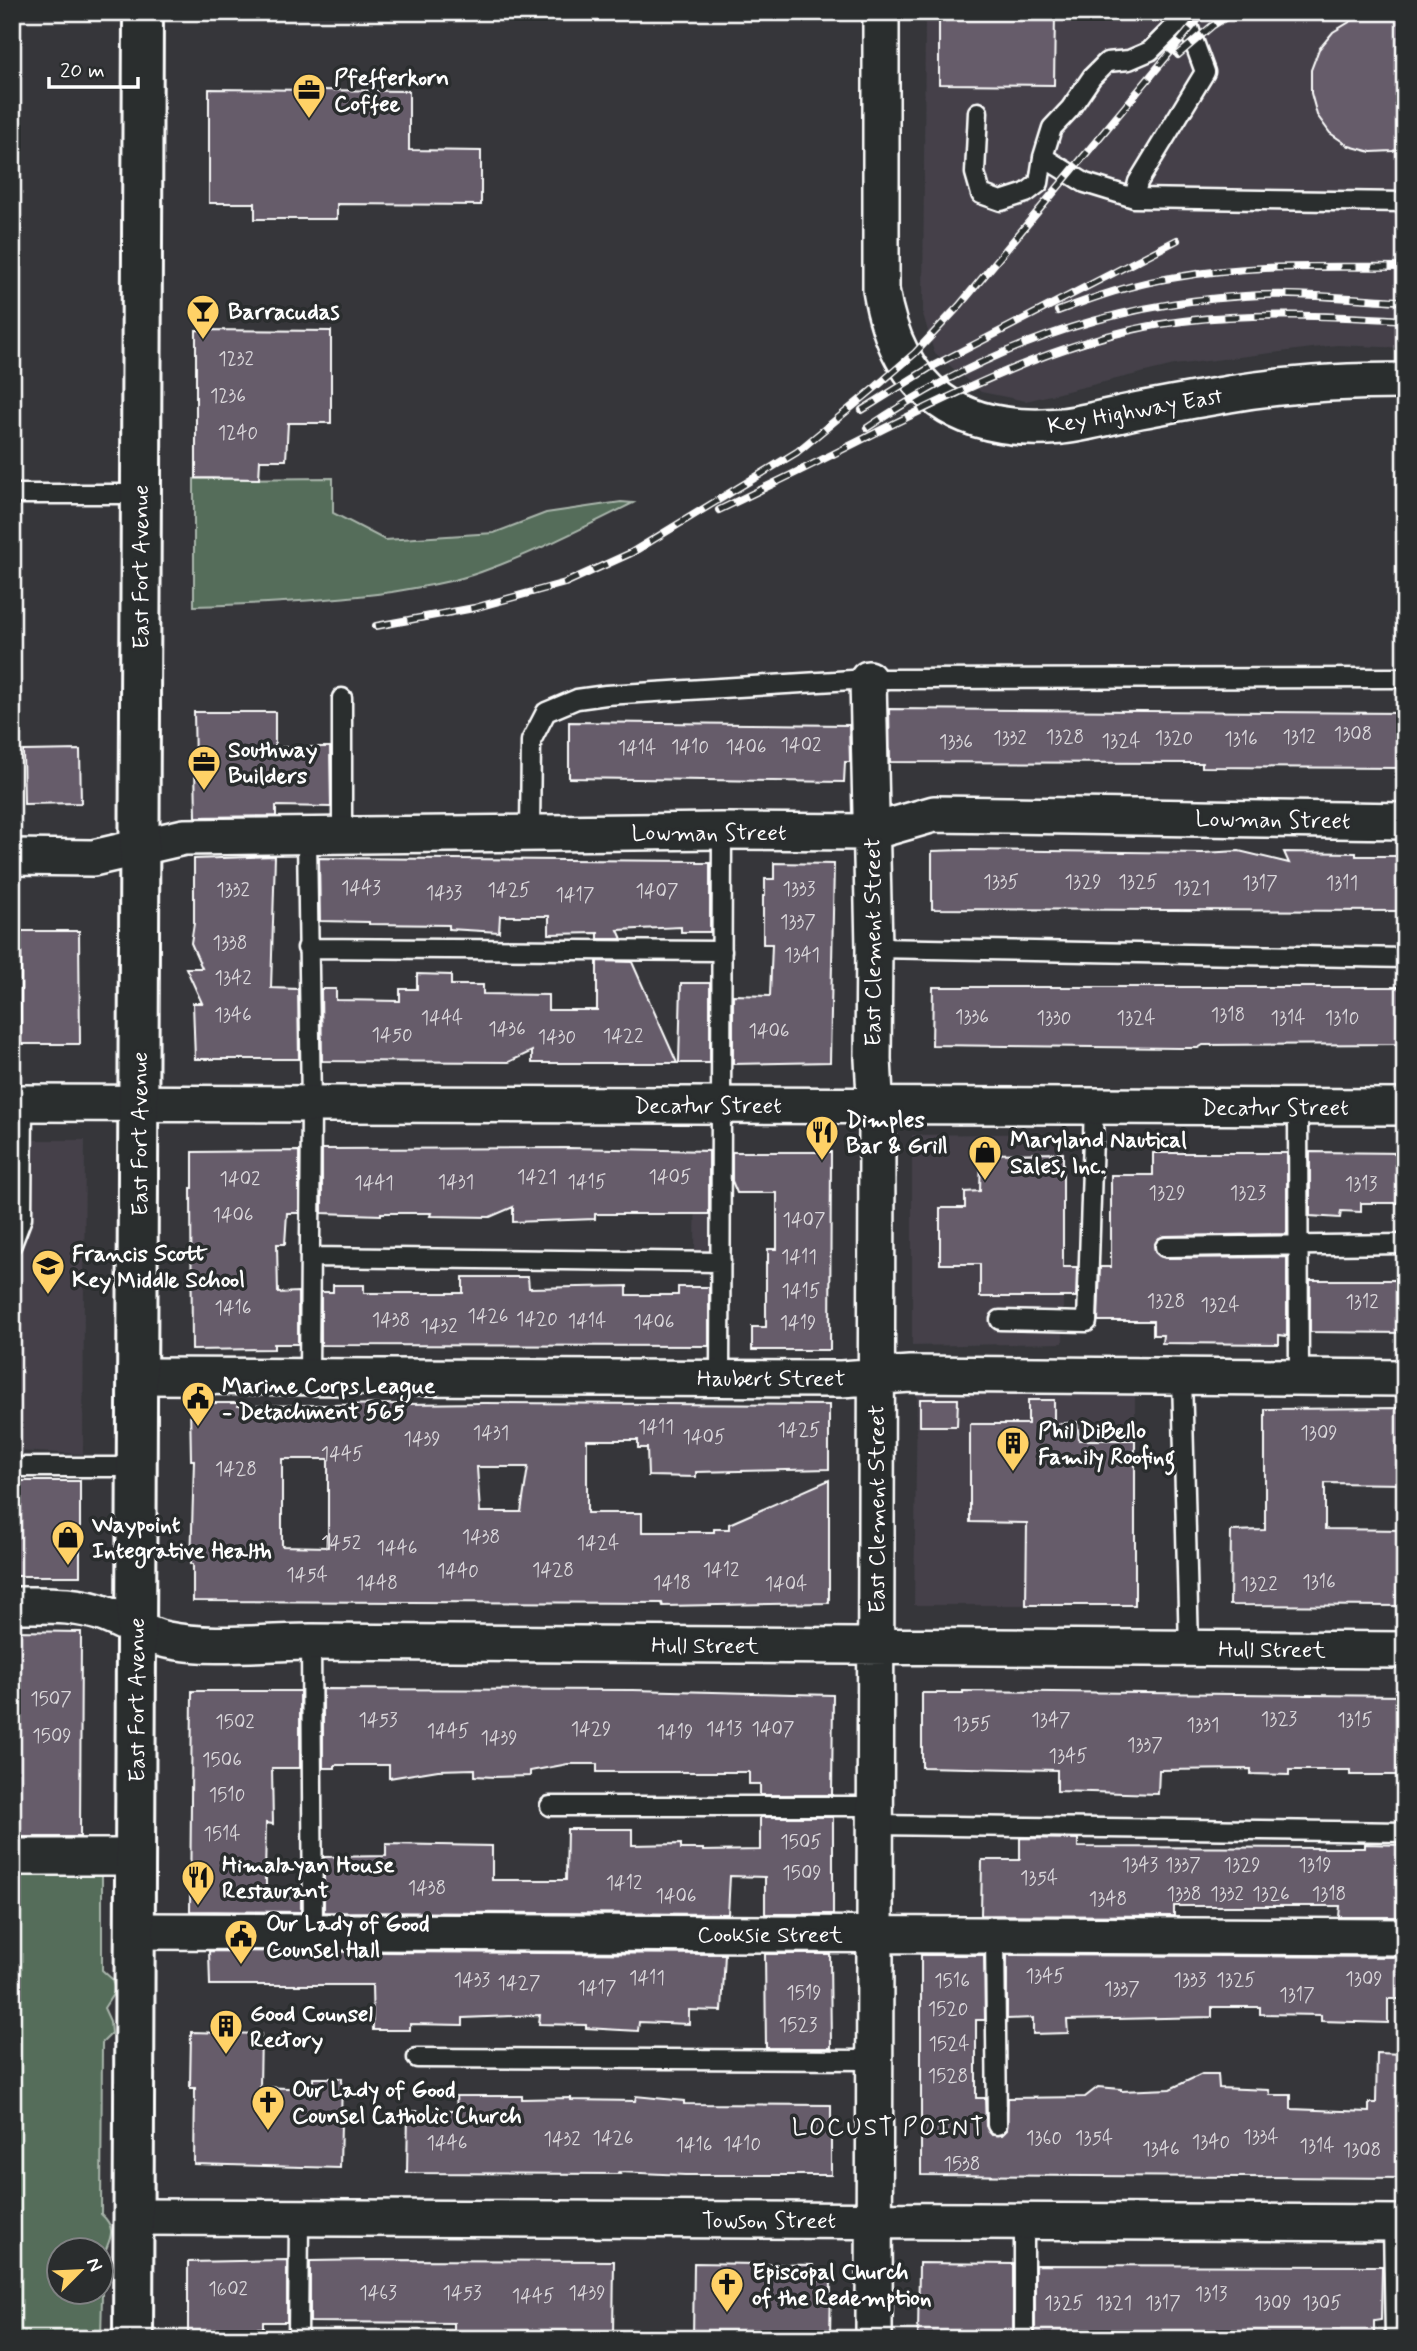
<svg xmlns="http://www.w3.org/2000/svg" width="1417" height="2351" viewBox="0 0 1417 2351" font-family="Mynerve,sans-serif">
<style>
.built{fill:#444149}
.green{fill:#546d5a;stroke:#aab6ac;stroke-width:2}
.building{fill:#665b6b;stroke:#fff;stroke-width:2;fill-rule:evenodd}
.lines{fill:none;stroke-linecap:round;stroke-linejoin:round}
.service-casing{stroke:#fff;stroke-width:23}
.minor-casing{stroke:#fff;stroke-width:40}
.tertiary-casing{stroke:#fff;stroke-width:44}
.service{stroke:#2a2d2e;stroke-width:18}
.minor{stroke:#2a2d2e;stroke-width:35}
.tertiary{stroke:#2a2d2e;stroke-width:38}
.rail-casing{stroke:#fff;stroke-width:8}
.rail{stroke:#2a2d2e;stroke-width:5;stroke-dasharray:16;stroke-linecap:butt}
.labels{text-anchor:middle;stroke-width:7;stroke-linejoin:round;paint-order:stroke}
.number-label{font-size:19px;fill:#d9d6da}
.poi-label{font-size:23px;font-weight:bold;fill:#fff;stroke:#2a2d2e;text-anchor:start}
.street-label{font-size:23px;fill:#fff;stroke:#2a2d2e}
.neighbourhood-label{font-size:24px;letter-spacing:2px;fill:#fff;stroke:#2a2d2e}
</style>
<rect width="100%" height="100%" fill="#36363a"/>
<filter id="ink" filterUnits="userSpaceOnUse"><feTurbulence type="fractalNoise" baseFrequency=".0143" numOctaves="2"/><feDisplacementMap in="SourceGraphic" scale="14" xChannelSelector="R" yChannelSelector="G"/><feConvolveMatrix kernelMatrix="1 2 1 2 8 2 1 2 1" color-interpolation-filters="sRGB"/></filter>
<g filter="url(#ink)">
<path class="built" d="M925,12H1405V348L1337,345L1174,365L1026,401L981,392L934,352L923,314Z
M1063,1133V1343L912,1346V1135Z
M12,1140H85L83,1454L12,1451Z
M696,1149H715L714,1255H695Z
M917,1394H1135V1605H914Z"/>
<path class="green" d="M333,478V513L385,540L494,533L546,513L621,502L633,503C583,528 534,553 481,572C453,582 422,587 392,592C326,601 261,604 194,606V479Z
M12,1866L102,1873V1970L112,1979L115,1991L104,2008L110,2021L111,2034L102,2043L101,2214C122,2233 104,2243 102,2264V2250H60V2292H102V2289V2295L101,2339H12Z"/>
<path class="building" d="M939,12H1055L1054,85L939,84Z
M1375,15L1405,18V146L1393,151L1371,152L1349,146L1330,133L1317,115L1311,93V70L1319,49L1333,32L1353,20Z
M209,89L409,91V150L481,151V205L337,204V219H255V203H209Z
M196,330L331,331V423H288L286,460H260L259,479L196,478Z
M889,709L1405,713V768L1202,767V763L890,762Z
M194,712H275V747H330L331,807L276,806V816L196,817Z
M569,722L849,725L850,762H845L844,782L569,778Z
M80,750L81,803L24,804L23,751Z
M964,850L1203,853L1239,851L1289,863L1284,852L1356,853V856H1405V911L932,909V851Z
M275,856L271,988L298,989L299,1059H195L193,1003H202L186,968H202L191,943L194,923V859Z
M319,858L697,861V863H710V932H681V927L618,930L622,939H598V933L549,934V916H500L499,932L449,929V925L369,924V922L320,921Z
M774,863L834,864L830,1062L733,1064V995L770,996L772,944H763V896H765V879H774Z
M21,931H79L80,1044H21Z
M597,961L632,962L677,1063H532V1051L509,1062L322,1061L321,989H336V1000L400,1001V989H417V974L451,975V985H483V994L548,995V1010H597Z
M681,983H710V1063H679Z
M933,987H1405V1044L1203,1045L1198,1048H1178L932,1045Z
M569,1148L709,1151V1214H595V1219L513,1222V1207L490,1217L430,1216L431,1213H381V1215L322,1213V1149Z
M299,1151V1213H287L285,1244H277L278,1293L298,1292V1344H274V1349L192,1350L191,1188H193V1152Z
M732,1152H831L830,1350H752V1327H766V1263H768V1249H777V1193H737L732,1181Z
M1310,1152L1405,1153V1203H1361V1212L1341,1211L1340,1218L1310,1216Z
M1063,1153V1267H1077L1076,1297H980V1264H940V1208H965V1192L980,1191L981,1154Z
M1153,1153H1287V1234L1165,1236L1159,1238L1154,1246L1156,1253L1165,1258L1287,1257V1336L1279,1335V1344L1162,1343L1163,1335H1153V1321H1098L1100,1267H1111V1175H1153Z
M463,1277H528L529,1288L627,1286V1295H678V1287H709V1346L321,1345V1292H333V1285H364V1293H463Z
M1310,1280H1405V1333L1310,1332Z
M920,1399H958L957,1426H920Z
M1028,1400H1054V1424L1077,1422L1079,1440H1135V1605H1026L1027,1523L970,1522V1424H1028Z
M190,1403H238V1406L484,1403L829,1405V1469L696,1472V1477L648,1476L647,1448H638V1440H587V1513H642V1532H714V1529H729V1524L829,1480V1603L663,1606L662,1603L193,1601V1564H191L194,1460H191ZM282,1459H328V1547L282,1546ZM477,1467H528L521,1512H480Z
M1405,1408V1484L1325,1483V1529L1405,1530V1606L1230,1605L1231,1531L1265,1530V1409Z
M12,1481H80V1576H12Z
M12,1631L81,1632L80,1837H12Z
M323,1689L633,1690L833,1695L832,1795H760V1784H749V1772H597V1764H568L530,1771V1776L494,1777L475,1776V1769L438,1770L389,1778V1765H335V1768H323Z
M192,1691H300V1768H272L273,1824L266,1823L265,1879H266V1897L301,1898V1912L190,1911Z
M963,1691L1405,1696V1770H1403V1775H1350V1770H1289V1775L1251,1774V1769L1159,1770L1158,1794L1057,1791V1770L922,1767V1693H963Z
M760,1817H833V1914H765V1877L730,1876L728,1914L324,1912V1857L386,1856V1844L492,1846V1880H566L567,1829H632V1845L681,1844V1849H703V1851L760,1850Z
M1020,1838L1078,1839V1847L1337,1848H1365V1844L1405,1845V1917H1339L1340,1906H1174V1916L981,1915L982,1860H1020Z
M209,1951L725,1954L722,2011L689,2010V2024L639,2022L638,2031L586,2028V2025L539,2024L540,2015L463,2018V2025L410,2024V2030H373L372,1985H210Z
M765,1954H830L831,2048H766Z
M921,1955H984L985,2020H976V2098H985L986,2126L992,2135H1002L1007,2130L1008,2098L1085,2097L1098,2087L1121,2089V2091L1170,2089L1202,2074H1218L1219,2088L1269,2090L1270,2095H1291V2109L1369,2112V2103H1376L1377,2053L1405,2054V2178L921,2175Z
M1007,1955L1405,1957V1999H1388V2023L1321,2021V2015L1260,2014V2007H1212V2017L1067,2020L1068,2033L1033,2034V2018L1007,2019Z
M191,2032L261,2034L260,2087L313,2089V2078H342L340,2168L194,2164L195,2088H190Z
M456,2096H522V2099L571,2098V2100L635,2101L636,2096L684,2101V2104L831,2105V2175H685L619,2172L620,2174L407,2173L408,2111H457Z
M287,2260V2322H263V2328H250V2339H188V2262Z
M373,2260L614,2261L613,2334L523,2339H454V2323L310,2322V2261Z
M694,2263L813,2265V2280H831L830,2339H693Z
M919,2263L1013,2264V2339H918Z
M1035,2265L1382,2266L1381,2320L1374,2321V2339H1035Z"/>
<g class="lines">
<defs>
<path id="service" d="M1183,12L1205,72L1138,182L1134,198L1405,202
M978,112L975,173L981,194L1001,201L1026,193L1039,183L1043,157L1052,128L1070,109L1092,77L1107,62L1129,60L1150,51L1185,16
M1043,157L1085,183L1134,198
M12,494H140
M342,698V823
M530,833L531,741L546,712L577,699L606,695L868,679L1405,678
M307,837L311,1105L309,1377
M307,948L722,951
M874,948L1405,958
M1298,1107L1299,1377
M12,1244L22,1218L23,1103
M1165,1247L1405,1244
M310,1257L721,1262
M1000,1320L1087,1322L1094,1106
M1182,1376L1189,1648
M720,1379L722,831
M12,1467H137
M311,1642L313,1932
M550,1806H875
M875,1825L1405,1832
M995,1935L997,2125
M417,2058L874,2060
M1024,2221V2339
M1393,2223L1395,2339
M298,2339L299,2218"/>
<path id="minor" d="M881,12V290C898,393 960,435 1062,426C1088,423 1115,415 1140,410C1170,404 1200,399 1229,394C1287,384 1347,381 1405,381
M868,679L874,948L873,1059L877,1132L874,2339
M12,857L93,858L184,837L722,831L871,832L934,814L1405,821
M12,1103L1405,1107
M138,1376L841,1379L910,1374L1405,1378
M12,1605C45,1605 77,1603 107,1615C128,1623 145,1636 167,1640C212,1649 265,1642 311,1642L1405,1650
M12,1857H136
M135,1931L1405,1937
M134,2217L1405,2223"/>
<path id="tertiary" d="M133,2339L143,12"/>
</defs>
<use href="#service" class="service-casing"/>
<use href="#minor" class="minor-casing"/>
<use href="#tertiary" class="tertiary-casing"/>
<use href="#service" class="service"/>
<use href="#minor" class="minor"/>
<use href="#tertiary" class="tertiary"/>
<defs>
<path id="rail" d="M1178,55L1212,26L1234,12
M1058,311C1095,297 1132,284 1171,278C1248,264 1327,267 1405,267
M862,410L931,367L1177,240
M867,428C982,350 1105,304 1245,296C1298,292 1352,299 1405,301
M719,510C775,483 830,456 885,428C980,381 1076,334 1183,321C1257,312 1330,316 1405,320
M376,626L474,608L565,583L631,553L797,452L877,386L915,353L959,306L1204,12"/>
</defs>
<use href="#rail" class="rail-casing"/>
<use href="#rail" class="rail"/>
</g>
</g>
<defs>
<symbol id="office-pin" viewBox="-11 -11 22 30"><path d="M0 17L-7.5 6A9.5 9.5 0 1 1 7.5 6Z" fill="#ffd166" stroke="#2a2d2e"/><path d="M-6-3h4V-5.5h4V-3h4V5H-6ZM-1-4.5V-3h2v-1.5ZM-6 0V1H6V0Z" fill="#111"/></symbol>
<symbol id="bar-pin" viewBox="-11 -11 22 30"><path d="M0 17L-7.5 6A9.5 9.5 0 1 1 7.5 6Z" fill="#ffd166" stroke="#2a2d2e"/><path d="M-6-5H6L.8 .8V4.5H3.5V6h-7V4.5H-.8V.8Z" fill="#111"/></symbol>
<symbol id="restaurant-pin" viewBox="-11 -11 22 30"><path d="M0 17L-7.5 6A9.5 9.5 0 1 1 7.5 6Z" fill="#ffd166" stroke="#2a2d2e"/><path d="M-5-6h1v4h1v-4h1v4h1v-4h1v5L-1.5 .5V6h-2V.5L-5-1ZM5-6V6H3V1.5H1.5Q1.5-4 5-6Z" fill="#111"/></symbol>
<symbol id="shop-pin" viewBox="-11 -11 22 30"><path d="M0 17L-7.5 6A9.5 9.5 0 1 1 7.5 6Z" fill="#ffd166" stroke="#2a2d2e"/><path d="M-5-2.5h2.3a2.7 3.5 0 0 1 5.4 0H5L5.5 6h-11ZM-1.5-2.5h3a1.5 2.3 0 0 0-3 0Z" fill="#111"/></symbol>
<symbol id="school-pin" viewBox="-11 -11 22 30"><path d="M0 17L-7.5 6A9.5 9.5 0 1 1 7.5 6Z" fill="#ffd166" stroke="#2a2d2e"/><path d="M0-5L7-2L0 1L-7-2ZM-4 1L0 2.5L4 1V4Q0 6-4 4Z" fill="#111"/></symbol>
<symbol id="civic-pin" viewBox="-11 -11 22 30"><path d="M0 17L-7.5 6A9.5 9.5 0 1 1 7.5 6Z" fill="#ffd166" stroke="#2a2d2e"/><path d="M-.6-6.5H3V-4.5H.6V-3L4-1V1h2V6H-6V1h2V-1L-.6-3ZM-1.2 2.5V6h2.4V2.5Z" fill="#111"/></symbol>
<symbol id="building-pin" viewBox="-11 -11 22 30"><path d="M0 17L-7.5 6A9.5 9.5 0 1 1 7.5 6Z" fill="#ffd166" stroke="#2a2d2e"/><path d="M-4-6H4V6H1V3H-1V6H-4ZM-2.5-4.3h1.7v1.8h-1.7ZM.8-4.3h1.7v1.8H.8ZM-2.5-1h1.7V.8h-1.7ZM.8-1h1.7V.8H.8Z" fill="#111"/></symbol>
<symbol id="church-pin" viewBox="-11 -11 22 30"><path d="M0 17L-7.5 6A9.5 9.5 0 1 1 7.5 6Z" fill="#ffd166" stroke="#2a2d2e"/><path d="M-1.2-6h2.4v3.5h3.3v2.4h-3.3V6h-2.4V-.1h-3.3v-2.4h3.3Z" fill="#111"/></symbol>
</defs>
<g fill-rule="evenodd">
<use href="#office-pin" x="290" y="71" width="38" height="52"/>
<use href="#bar-pin" x="184" y="292" width="38" height="52"/>
<use href="#office-pin" x="185" y="743" width="38" height="52"/>
<use href="#restaurant-pin" x="803" y="1113" width="38" height="52"/>
<use href="#shop-pin" x="966" y="1133" width="38" height="52"/>
<use href="#school-pin" x="29" y="1247" width="38" height="52"/>
<use href="#civic-pin" x="179" y="1379" width="38" height="52"/>
<use href="#building-pin" x="994" y="1424" width="38" height="52"/>
<use href="#shop-pin" x="49" y="1518" width="38" height="52"/>
<use href="#restaurant-pin" x="179" y="1858" width="38" height="52"/>
<use href="#civic-pin" x="222" y="1917" width="38" height="52"/>
<use href="#building-pin" x="207" y="2007" width="38" height="52"/>
<use href="#church-pin" x="249" y="2083" width="38" height="52"/>
<use href="#church-pin" x="708" y="2265" width="38" height="52"/>
</g>
<g class="labels">
<g class="number-label">
<text x="236" y="365">1232</text>
<text x="228" y="402">1236</text>
<text x="238" y="439">1240</text>
<text x="1353" y="740">1308</text>
<text x="1065" y="743">1328</text>
<text x="1299" y="743">1312</text>
<text x="1010" y="744">1332</text>
<text x="1174" y="744">1320</text>
<text x="1241" y="745">1316</text>
<text x="1121" y="747">1324</text>
<text x="956" y="748">1336</text>
<text x="801" y="751">1402</text>
<text x="690" y="753">1410</text>
<text x="746" y="753">1406</text>
<text x="637" y="754">1414</text>
<text x="1001" y="888">1335</text>
<text x="1083" y="888">1329</text>
<text x="1138" y="888">1325</text>
<text x="1260" y="889">1317</text>
<text x="1342" y="889">1311</text>
<text x="361" y="894">1443</text>
<text x="1192" y="894">1321</text>
<text x="799" y="895">1333</text>
<text x="233" y="896">1332</text>
<text x="509" y="896">1425</text>
<text x="657" y="897">1407</text>
<text x="444" y="899">1433</text>
<text x="575" y="901">1417</text>
<text x="798" y="928">1337</text>
<text x="230" y="949">1338</text>
<text x="802" y="961">1341</text>
<text x="233" y="984">1342</text>
<text x="233" y="1021">1346</text>
<text x="1228" y="1021">1318</text>
<text x="972" y="1023">1336</text>
<text x="442" y="1024">1444</text>
<text x="1054" y="1024">1330</text>
<text x="1136" y="1024">1324</text>
<text x="1288" y="1024">1314</text>
<text x="1342" y="1024">1310</text>
<text x="507" y="1035">1436</text>
<text x="769" y="1037">1406</text>
<text x="392" y="1041">1450</text>
<text x="623" y="1042">1422</text>
<text x="557" y="1043">1430</text>
<text x="537" y="1183">1421</text>
<text x="670" y="1183">1405</text>
<text x="240" y="1185">1402</text>
<text x="456" y="1188">1431</text>
<text x="587" y="1188">1415</text>
<text x="374" y="1189">1441</text>
<text x="1361" y="1190">1313</text>
<text x="1167" y="1199">1329</text>
<text x="1248" y="1199">1323</text>
<text x="233" y="1221">1406</text>
<text x="804" y="1226">1407</text>
<text x="799" y="1263">1411</text>
<text x="801" y="1297">1415</text>
<text x="1166" y="1307">1328</text>
<text x="1362" y="1308">1312</text>
<text x="1220" y="1311">1324</text>
<text x="233" y="1314">1416</text>
<text x="488" y="1322">1426</text>
<text x="537" y="1325">1420</text>
<text x="391" y="1326">1438</text>
<text x="587" y="1327">1414</text>
<text x="654" y="1328">1406</text>
<text x="798" y="1329">1419</text>
<text x="439" y="1332">1432</text>
<text x="656" y="1433">1411</text>
<text x="799" y="1436">1425</text>
<text x="491" y="1439">1431</text>
<text x="1319" y="1439">1309</text>
<text x="704" y="1443">1405</text>
<text x="422" y="1445">1439</text>
<text x="342" y="1460">1445</text>
<text x="236" y="1475">1428</text>
<text x="481" y="1543">1438</text>
<text x="341" y="1549">1452</text>
<text x="598" y="1549">1424</text>
<text x="397" y="1554">1446</text>
<text x="553" y="1576">1428</text>
<text x="721" y="1576">1412</text>
<text x="458" y="1577">1440</text>
<text x="307" y="1581">1454</text>
<text x="1319" y="1588">1316</text>
<text x="377" y="1589">1448</text>
<text x="672" y="1589">1418</text>
<text x="786" y="1590">1404</text>
<text x="1259" y="1590">1322</text>
<text x="51" y="1705">1507</text>
<text x="1279" y="1725">1323</text>
<text x="378" y="1726">1453</text>
<text x="1051" y="1726">1347</text>
<text x="1355" y="1726">1315</text>
<text x="235" y="1728">1502</text>
<text x="972" y="1730">1355</text>
<text x="1203" y="1731">1331</text>
<text x="591" y="1735">1429</text>
<text x="724" y="1735">1413</text>
<text x="773" y="1735">1407</text>
<text x="448" y="1737">1445</text>
<text x="675" y="1738">1419</text>
<text x="52" y="1742">1509</text>
<text x="499" y="1744">1439</text>
<text x="1145" y="1751">1337</text>
<text x="1068" y="1762">1345</text>
<text x="222" y="1766">1506</text>
<text x="227" y="1801">1510</text>
<text x="222" y="1840">1514</text>
<text x="801" y="1848">1505</text>
<text x="1140" y="1871">1343</text>
<text x="1183" y="1871">1337</text>
<text x="1242" y="1871">1329</text>
<text x="1315" y="1871">1319</text>
<text x="802" y="1879">1509</text>
<text x="1039" y="1884">1354</text>
<text x="624" y="1889">1412</text>
<text x="427" y="1894">1438</text>
<text x="1184" y="1900">1338</text>
<text x="1227" y="1900">1332</text>
<text x="1271" y="1900">1326</text>
<text x="1329" y="1900">1318</text>
<text x="676" y="1902">1406</text>
<text x="1108" y="1905">1348</text>
<text x="1045" y="1982">1345</text>
<text x="647" y="1984">1411</text>
<text x="1364" y="1985">1309</text>
<text x="472" y="1986">1433</text>
<text x="1190" y="1986">1333</text>
<text x="1236" y="1986">1325</text>
<text x="952" y="1987">1516</text>
<text x="519" y="1989">1427</text>
<text x="597" y="1994">1417</text>
<text x="1122" y="1995">1337</text>
<text x="804" y="1999">1519</text>
<text x="1297" y="2001">1317</text>
<text x="948" y="2015">1520</text>
<text x="798" y="2031">1523</text>
<text x="949" y="2050">1524</text>
<text x="948" y="2082">1528</text>
<text x="1261" y="2143">1334</text>
<text x="613" y="2144">1426</text>
<text x="1044" y="2144">1360</text>
<text x="1094" y="2144">1354</text>
<text x="562" y="2145">1432</text>
<text x="1211" y="2148">1340</text>
<text x="447" y="2149">1446</text>
<text x="742" y="2150">1410</text>
<text x="694" y="2151">1416</text>
<text x="1317" y="2152">1314</text>
<text x="1161" y="2155">1346</text>
<text x="1362" y="2156">1308</text>
<text x="962" y="2170">1538</text>
<text x="228" y="2295">1602</text>
<text x="378" y="2299">1463</text>
<text x="462" y="2299">1453</text>
<text x="587" y="2299">1439</text>
<text x="1211" y="2300">1313</text>
<text x="533" y="2302">1445</text>
<text x="1064" y="2309">1325</text>
<text x="1114" y="2309">1321</text>
<text x="1163" y="2309">1317</text>
<text x="1273" y="2309">1309</text>
<text x="1322" y="2309">1305</text>
</g>
<g class="poi-label">
<text x="334" y="85">Pfefferkorn<tspan x="334" dy="26">Coffee</tspan></text>
<text x="228" y="319">Barracudas</text>
<text x="228" y="757">Southway<tspan x="228" dy="26">Builders</tspan></text>
<text x="846" y="1127">Dimples<tspan x="846" dy="26">Bar &amp; Grill</tspan></text>
<text x="1010" y="1147">Maryland Nautical<tspan x="1010" dy="26">Sales, Inc.</tspan></text>
<text x="72" y="1261">Francis Scott<tspan x="72" dy="26">Key Middle School</tspan></text>
<text x="222" y="1393">Marine Corps League<tspan x="222" dy="26">- Detachment 565</tspan></text>
<text x="1038" y="1438">Phil DiBello<tspan x="1038" dy="26">Family Roofing</tspan></text>
<text x="92" y="1532">Waypoint<tspan x="92" dy="26">Integrative Health</tspan></text>
<text x="222" y="1872">Himalayan House<tspan x="222" dy="26">Restaurant</tspan></text>
<text x="266" y="1931">Our Lady of Good<tspan x="266" dy="26">Counsel Hall</tspan></text>
<text x="250" y="2021">Good Counsel<tspan x="250" dy="26">Rectory</tspan></text>
<text x="292" y="2097">Our Lady of Good<tspan x="292" dy="26">Counsel Catholic Church</tspan></text>
<text x="752" y="2279">Episcopal Church<tspan x="752" dy="26">of the Redemption</tspan></text>
</g>
<g class="street-label">
<text transform="translate(1135 410) rotate(-10)" y="8">Key Highway East</text>
<text transform="translate(140 567) rotate(-90)" y="8">East Fort Avenue</text>
<text transform="translate(1273 819) rotate(1)" y="8">Lowman Street</text>
<text x="709" y="840">Lowman Street</text>
<text transform="translate(872 942) rotate(-90)" y="8">East Clement Street</text>
<text x="708" y="1113">Decatur Street</text>
<text x="1275" y="1115">Decatur Street</text>
<text transform="translate(139 1134) rotate(-90)" y="8">East Fort Avenue</text>
<text x="771" y="1386">Haubert Street</text>
<text transform="translate(876 1509) rotate(-90)" y="8">East Clement Street</text>
<text x="705" y="1653">Hull Street</text>
<text x="1272" y="1657">Hull Street</text>
<text transform="translate(136 1700) rotate(-90)" y="8">East Fort Avenue</text>
<text x="770" y="1942">Cooksie Street</text>
<text x="769" y="2228">Towson Street</text>
</g>
<g class="neighbourhood-label">
<text x="889" y="2135">LOCUST POINT</text>
</g>
</g>
<rect width="1417" height="2351" fill="none" stroke="#2a2d2e" stroke-width="42"/>
<rect x="21" y="21" width="1375" height="2309" fill="none" stroke="#fff" stroke-width="2.5" filter="url(#ink)"/>
<g transform="translate(80 2271) rotate(66)"><circle r="33" fill="#2a2d2e" stroke="#7f8182" stroke-width="2"/>
<path d="M0-5L12 26L0 18L-12 26Z" fill="#ffd166"/>
<text y="-10" font-size="19" font-weight="bold" text-anchor="middle" fill="#ffffff">N</text>
</g>
<path d="M49 77v10h89v-10" fill="none" stroke="#ffffff" stroke-width="3.5"/>
<text x="60" y="77" font-size="21" fill="#ffffff" stroke="#2a2d2e" stroke-width="5" paint-order="stroke">20 m</text>
</svg>
